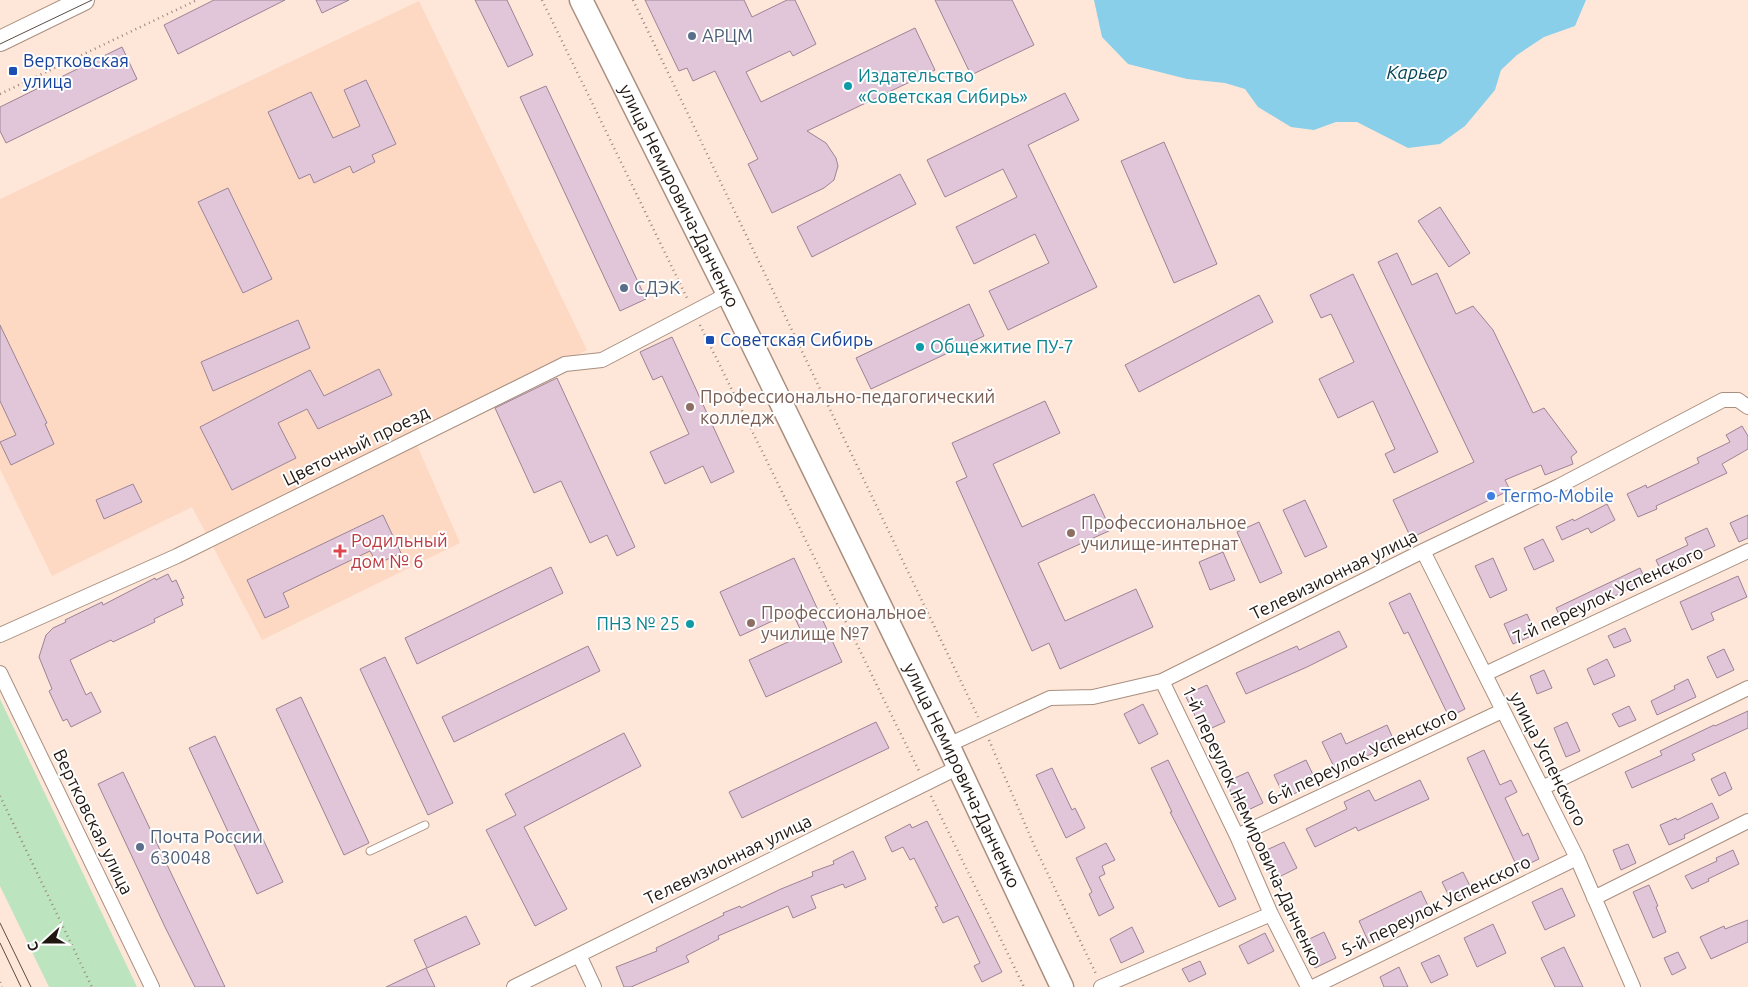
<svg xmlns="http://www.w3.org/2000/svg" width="1748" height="987" viewBox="0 0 1748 987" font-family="Ubuntu,sans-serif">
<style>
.built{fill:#fdd9c4}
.green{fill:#bce5bf}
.water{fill:#89cfe9}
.building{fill:#e1c6da;stroke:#9c8395}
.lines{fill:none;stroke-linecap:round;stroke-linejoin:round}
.lane-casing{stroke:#a98f7f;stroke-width:9}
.street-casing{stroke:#a98f7f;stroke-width:16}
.secondary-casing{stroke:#a98f7f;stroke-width:22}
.primary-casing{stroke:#a98f7f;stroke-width:25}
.path{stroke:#98877d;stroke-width:2.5;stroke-dasharray:1 4;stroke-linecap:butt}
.lane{stroke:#fff;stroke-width:7}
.street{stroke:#fff;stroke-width:14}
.secondary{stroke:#fff;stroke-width:20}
.primary{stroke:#fff;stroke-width:22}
.tram{stroke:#5a4d45;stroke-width:1}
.service-dot{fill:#5c6f8a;stroke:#fff;stroke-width:2}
.transit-dot{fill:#1a4fb4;stroke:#fff;stroke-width:2}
.culture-dot{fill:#0f9aa8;stroke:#fff;stroke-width:2}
.education-dot{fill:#8d6e63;stroke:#fff;stroke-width:2}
.shop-dot{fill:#3f7fe0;stroke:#fff;stroke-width:2}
.health-dot{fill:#e0444e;stroke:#fff;stroke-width:2}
.labels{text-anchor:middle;stroke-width:4;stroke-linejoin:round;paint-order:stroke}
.service-label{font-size:18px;fill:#4e5e75;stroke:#fff;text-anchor:start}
.transit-label{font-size:18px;fill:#164399;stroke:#fff;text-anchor:start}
.culture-label{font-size:18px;fill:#0d838f;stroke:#fff;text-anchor:start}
.street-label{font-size:18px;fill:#211711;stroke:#fff}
.education-label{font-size:18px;fill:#785e54;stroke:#fff;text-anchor:start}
.shop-label{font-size:18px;fill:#366cbe;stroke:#fff;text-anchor:start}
.health-label{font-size:18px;fill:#be3a42;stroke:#fff;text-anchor:start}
.water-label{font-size:19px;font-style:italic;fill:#044456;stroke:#fff}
</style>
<rect width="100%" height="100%" fill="#fee7d9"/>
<path class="built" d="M419,1L587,350L413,436L460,543L262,640L192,507L52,576L0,469V199Z"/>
<path class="green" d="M0,699L137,987H49L0,886Z"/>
<path class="water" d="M1094,0H1586L1575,26L1544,37L1517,55L1501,70L1495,90L1465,126L1440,144L1408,148L1357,122H1336L1314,130L1291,127L1258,107L1245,89L1225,83L1187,79L1128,64L1102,37Z"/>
<path class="building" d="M214,0H285L178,54L164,25Z
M316,0H349L322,13Z
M475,0H507L533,55L508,67Z
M645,0H744L752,17L787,0H795L816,44L793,56L790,51L746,72L761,102L915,28L935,70L807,131L826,143L836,158L838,166L834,180L824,188L772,213L748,164L758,159L715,71L693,81L687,68L679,71Z
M935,0H1012L1034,45L971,75Z
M122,47L137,79L6,143L0,131V107Z
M366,80L396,144L372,155L375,162L353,173L350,166L314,183L310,174L299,179L268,112L311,92L333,138L360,126L344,90Z
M546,86L646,299L620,311L520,97Z
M1065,93L1079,120L1028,145L1097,287L1008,330L989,291L1049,263L1035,234L974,264L956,227L1017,197L1003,169L945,197L927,160Z
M1164,142L1217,264L1174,283L1121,161Z
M900,174L916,204L812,257L797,227Z
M228,188L272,279L243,293L198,202Z
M1440,207L1470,253L1449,267L1418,221Z
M1397,253L1412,285L1437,273L1456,314L1473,306L1493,330L1533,413L1544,408L1577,452L1571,457L1573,464L1545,475L1541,465L1505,480L1510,490L1411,538L1393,500L1474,462L1378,262Z
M1353,274L1438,452L1394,473L1385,454L1395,449L1373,401L1338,418L1319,379L1354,362L1331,314L1321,318L1310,295Z
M1259,295L1273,322L1139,392L1125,365Z
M969,304L984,336L871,389L856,358Z
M298,320L310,348L213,391L201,362Z
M0,325L47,423L45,424L54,444L11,465L0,442L16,435L0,401Z
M672,337L734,472L711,483L703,466L665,484L650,452L689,434L662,376L653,380L640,352Z
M379,369L392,395L318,429L307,409L278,423L296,458L232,490L200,427L310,370L324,396Z
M557,378L635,547L617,556L607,535L590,543L561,481L534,493L495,408Z
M1045,401L1060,433L993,464L1022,527L1094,494L1111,530L1038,563L1065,621L1136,589L1153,627L1060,669L1049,643L1032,651L956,482L967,477L952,443Z
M1742,426L1748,436V449L1722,464L1727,473L1656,506L1657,509L1638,517L1627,494L1646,485L1647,488L1699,463L1697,458L1730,442L1726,435Z
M133,484L142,502L104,519L96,500Z
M1305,500L1327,547L1305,557L1283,510Z
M1607,504L1615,520L1591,533L1588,528L1562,540L1556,527L1573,519L1574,521Z
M383,515L401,553L377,564L370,551L283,593L289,607L265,618L247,580Z
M1748,515V538L1739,542L1730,523Z
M1259,522L1282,573L1260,583L1237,532Z
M1707,528L1715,546L1681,561L1683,564L1662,573L1656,560L1688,545L1685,538Z
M1543,539L1554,561L1534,570L1524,548Z
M1223,552L1235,580L1210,590L1199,562Z
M794,558L842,662L766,697L749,660L803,635L792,612L740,636L720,592Z
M1493,558L1507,590L1490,598L1475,566Z
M551,567L563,593L417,664L405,638Z
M1640,568L1646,581L1562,621L1556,608Z
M168,574L172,582L176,580L184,598L181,599L183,605L154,619L155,622L113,642L111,640L70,660L86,695L91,692L101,712L71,727L67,719L63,721L49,691L52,689L39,657L46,635L53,628L66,622L65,620L102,602L103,605L155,578L156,580Z
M1738,576L1747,597L1711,613L1714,620L1692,630L1680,602Z
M1410,593L1465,709L1449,717L1408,632L1404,634L1389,603Z
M1527,614L1536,634L1513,644L1504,624Z
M1625,628L1631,641L1614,648L1608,636Z
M1339,631L1347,647L1307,667L1246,694L1236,673L1297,646L1299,650Z
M588,646L600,671L454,742L442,717Z
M1724,649L1734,670L1717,678L1707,657Z
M385,657L453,803L428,815L360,669Z
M1607,659L1615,676L1594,685L1587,669Z
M1544,670L1552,688L1537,694L1530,676Z
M1688,679L1696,697L1657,715L1651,701L1675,689L1674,686Z
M1207,685L1225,722L1203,732L1185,695Z
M301,697L369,843L344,855L276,709Z
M1143,704L1158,734L1139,744L1124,714Z
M1629,706L1636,720L1619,727L1612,714Z
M1748,711V728L1692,754L1695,760L1632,788L1625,772L1662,755L1660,751L1714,725L1715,726Z
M876,722L889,748L742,818L729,792Z
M1567,722L1580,751L1566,757L1554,728Z
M1387,725L1395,743L1354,762L1356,765L1337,773L1322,742L1341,733L1346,744Z
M624,733L641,766L524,827L567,909L535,926L486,830L516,815L505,794Z
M215,736L283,882L257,894L189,748Z
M1484,750L1500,785L1511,780L1517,792L1505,798L1523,836L1528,833L1539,859L1518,869L1467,758Z
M1168,760L1236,899L1219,907L1170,812H1172L1151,768Z
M1306,760L1317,783L1285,798L1274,775Z
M1052,768L1072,810L1075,808L1085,828L1066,838L1036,775Z
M123,772L191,915L225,987H195L165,927L98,784Z
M1248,772L1263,803L1248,810L1241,795L1234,798L1226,782Z
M1725,772L1732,789L1719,796L1711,779Z
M1420,780L1429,799L1358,831L1356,827L1315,847L1306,829L1347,809L1344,802L1369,790L1375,801Z
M1712,803L1719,818L1684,835L1685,838L1669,845L1660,825L1676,818L1677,820Z
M927,821L1002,972L982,982L974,966L980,963L958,916L943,923L935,907L938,906L914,858L910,860L903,847L892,852L885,837L910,824L912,828Z
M1284,842L1297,868L1273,880L1260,853Z
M1106,843L1115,860L1102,866L1105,874L1099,877L1114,908L1099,916L1089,894L1092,892L1076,858Z
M1628,844L1636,863L1621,870L1613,850Z
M1733,850L1739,864L1708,879L1709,881L1692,889L1685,876L1717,861L1716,858Z
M853,851L866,879L845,888L843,884L811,896L816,908L793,918L788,906L718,936L719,939L686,956L689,962L631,987H624L616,967L657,951L656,948L724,915L723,913L740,906L741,908L781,889L813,876L812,872L834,864L833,861Z
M1463,872L1472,890L1451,900L1442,882Z
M1649,885L1658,906L1656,907L1666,932L1653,938L1633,892Z
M1562,888L1575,916L1545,930L1532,902Z
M1421,891L1431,912L1369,943L1359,921Z
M466,916L480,944L427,968L414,940Z
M1748,920V942L1711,959L1700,937L1724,926L1725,929Z
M1493,924L1506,953L1477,967L1464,938Z
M1132,927L1144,952L1121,963L1110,939Z
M1324,932L1336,958L1315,968L1303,942Z
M1265,933L1274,951L1248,964L1239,946Z
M1564,947L1583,987H1555L1541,958Z
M1678,952L1686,968L1672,975L1664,958Z
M1439,955L1448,975L1431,983L1421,963Z
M1200,961L1206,974L1189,982L1182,969Z
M1399,967L1408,987H1384L1380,977Z
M426,968L435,987H386Z"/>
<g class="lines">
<defs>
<path id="lane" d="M370,851L425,825"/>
<path id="street" d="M1423,551L1577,858L1633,987
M0,635L177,556L565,364L602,360L728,294
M0,673L152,987
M1485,674L1748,551
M1162,681L1237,836L1271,914L1308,987
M948,745L1050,698L1093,697L1162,681L1423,551L1559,486L1723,400H1738L1748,407
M1542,788L1748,688
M1237,836L1502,711
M1594,898L1748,821
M579,955L594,987
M514,987L959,767
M1101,987L1271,914
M1313,987L1577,858"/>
<path id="secondary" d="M0,41L84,0"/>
<g id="primary">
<path id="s1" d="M581,0L728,294L948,745L1062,987"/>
</g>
</defs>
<use href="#lane" class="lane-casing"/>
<use href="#street" class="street-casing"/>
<use href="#secondary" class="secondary-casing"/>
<use href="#primary" class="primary-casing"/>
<path class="path" d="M542,0L688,300
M633,0L978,717
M0,94L197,0
M700,325L919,771
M989,740L1034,845L1096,974
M0,796L92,987
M931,796L1024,987
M0,982L2,987"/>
<use href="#lane" class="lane"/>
<use href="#street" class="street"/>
<use href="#secondary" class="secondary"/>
<use href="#primary" class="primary"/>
<path class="tram" d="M0,44L92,0
M0,923L31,987
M0,943L21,987"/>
</g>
<g class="service-dot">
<circle cx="692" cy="36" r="5"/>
<circle cx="624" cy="288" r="5"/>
<circle cx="140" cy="847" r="5"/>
</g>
<g class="transit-dot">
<rect x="8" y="66" width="10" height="10" rx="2.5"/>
<rect x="705" y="335" width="10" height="10" rx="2.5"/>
</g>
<g class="culture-dot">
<circle cx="848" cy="86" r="5"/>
<circle cx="920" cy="347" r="5"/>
<circle cx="690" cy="624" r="5"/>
</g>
<g class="education-dot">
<circle cx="690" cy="407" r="5"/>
<circle cx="1071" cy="533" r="5"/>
<circle cx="751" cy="623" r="5"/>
</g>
<circle class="shop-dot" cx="1491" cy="496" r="5"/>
<path class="health-dot" d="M337.5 543.5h5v5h5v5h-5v5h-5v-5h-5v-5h5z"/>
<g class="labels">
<g class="service-label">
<text x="702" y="42">АРЦМ</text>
<text x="634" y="294">СДЭК</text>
<text x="150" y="843">Почта России<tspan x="150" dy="21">630048</tspan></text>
</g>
<g class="transit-label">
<text x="23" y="67">Вертковская<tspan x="23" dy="21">улица</tspan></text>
<text x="720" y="346">Советская Сибирь</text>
</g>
<g class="culture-label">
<text x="858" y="82">Издательство<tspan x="858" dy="21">«Советская Сибирь»</tspan></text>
<text x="930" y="353">Общежитие ПУ-7</text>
<text x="680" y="630" text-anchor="end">ПНЗ № 25</text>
</g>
<g class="street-label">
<text dy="6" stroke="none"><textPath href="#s1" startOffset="219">улица Немировича-Данченко</textPath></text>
<text transform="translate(356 446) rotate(-26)" y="6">Цветочный проезд</text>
<text transform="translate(1334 575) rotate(-26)" y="6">Телевизионная улица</text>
<text transform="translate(1608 595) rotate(-25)" y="6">7-й переулок Успенского</text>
<text transform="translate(1362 756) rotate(-25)" y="6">6-й переулок Успенского</text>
<text transform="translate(1548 759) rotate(63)" y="6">улица Успенского</text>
<text dy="6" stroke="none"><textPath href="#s1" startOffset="864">улица Немировича-Данченко</textPath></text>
<text transform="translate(93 822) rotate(64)" y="6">Вертковская улица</text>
<text transform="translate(1252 826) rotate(65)" y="6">1-й переулок Немировича-Данченко</text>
<text transform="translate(728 860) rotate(-26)" y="6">Телевизионная улица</text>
<text transform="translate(1436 906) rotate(-26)" y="6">5-й переулок Успенского</text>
</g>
<g class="education-label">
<text x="700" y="403">Профессионально-педагогический<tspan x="700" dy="21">колледж</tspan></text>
<text x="1081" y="529">Профессиональное<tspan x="1081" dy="21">училище-интернат</tspan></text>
<text x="761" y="619">Профессиональное<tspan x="761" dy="21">училище №7</tspan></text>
</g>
<g class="shop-label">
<text x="1501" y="502">Termo-Mobile</text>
</g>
<g class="health-label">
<text x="351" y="547">Родильный<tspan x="351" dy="21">дом № 6</tspan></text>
</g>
<g class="water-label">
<text x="1417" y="79">Карьер</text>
</g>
</g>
<g transform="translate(45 942) rotate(249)" stroke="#ffffff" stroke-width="4" paint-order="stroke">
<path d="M0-4L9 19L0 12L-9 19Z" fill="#211711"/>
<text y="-8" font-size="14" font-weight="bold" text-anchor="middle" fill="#211711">С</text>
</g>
</svg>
